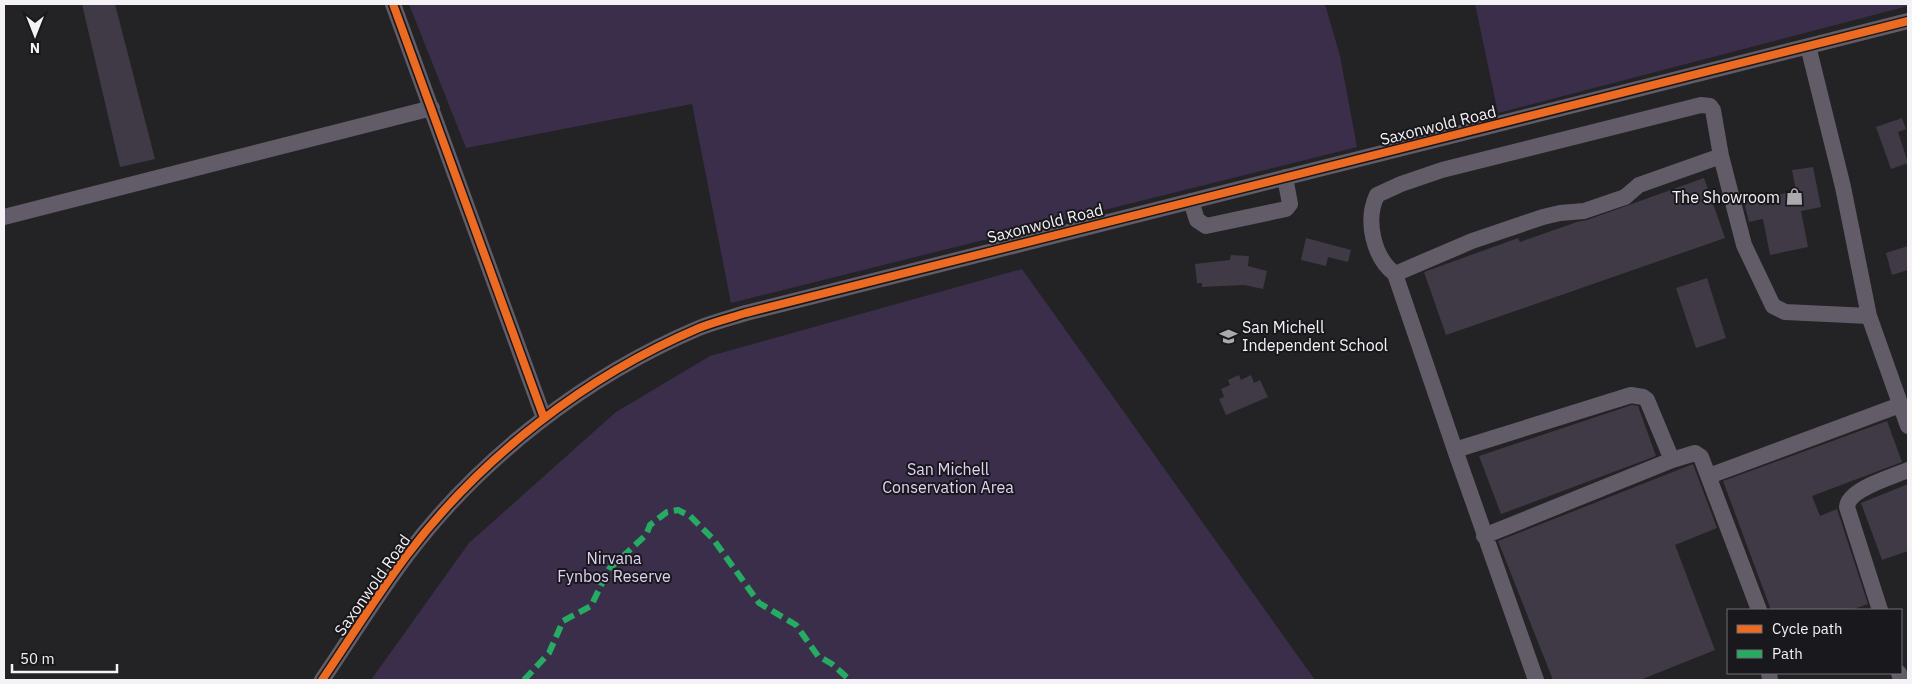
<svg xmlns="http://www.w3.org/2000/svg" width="1912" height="684" viewBox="0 0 1912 684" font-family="'IBM Plex Sans',sans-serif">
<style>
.green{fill:#3b2e4a}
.building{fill:#403a46}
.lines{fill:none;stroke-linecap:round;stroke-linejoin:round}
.minor{stroke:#615c67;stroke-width:16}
.quiet{stroke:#26ab63;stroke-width:6;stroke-dasharray:12 6;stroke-linecap:butt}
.cycleway-casing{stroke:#19181c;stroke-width:11}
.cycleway{stroke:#ed6a23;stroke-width:8}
.labels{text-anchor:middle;stroke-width:4;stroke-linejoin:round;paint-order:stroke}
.street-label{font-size:16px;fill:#f4f2f5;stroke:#19181c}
.poi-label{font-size:16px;fill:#f4f2f5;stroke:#19181c;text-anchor:end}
.park-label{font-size:16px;fill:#e0d1f4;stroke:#19181c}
</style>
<rect width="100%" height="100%" fill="#232224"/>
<path class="green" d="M409,4H1325L1340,56L1357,147L731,303L692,104L466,148Z
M1475,4H1908V6L1498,113Z
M1022,269L1315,680H371L469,543L616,412L710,356Z"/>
<path class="building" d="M82,4H115L155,159L120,167Z
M1902,118L1906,129L1898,132L1908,163L1891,169L1876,127Z
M1813,167L1821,207L1801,211L1808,247L1770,255L1763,219L1749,222L1744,202L1796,191L1792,170Z
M1704,178L1725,238L1446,335L1424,272L1518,238L1520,242L1577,222L1587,220Z
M1306,238L1351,250L1348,262L1328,257L1326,266L1301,260Z
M1908,246V270L1892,275L1886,253Z
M1231,255L1249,256L1248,266L1267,271L1263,289L1244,285L1202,287V283H1197L1195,264L1230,260Z
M1707,278L1726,338L1696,348L1676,288Z
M1239,375L1241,380L1251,375L1254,383L1260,380L1268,397L1226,415L1219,399L1224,397L1221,389L1230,385L1228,380Z
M1632,405L1638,406L1656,456L1501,514L1479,456Z
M1887,421L1902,462L1812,496L1820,516L1837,509L1868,604L1851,610H1771L1723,481Z
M1693,464L1717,528L1675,545L1715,650L1640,680H1553L1498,541Z
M1908,484V551L1882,560L1861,503Z"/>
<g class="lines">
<path class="minor" d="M393,4L544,418
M1808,46L1843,187L1869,316L1908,426
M1191,201L1197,220L1206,226L1286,209L1290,204L1285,177
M4,217L432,108
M1395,274C1373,257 1365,220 1377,195L1401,184L1442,170L1701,105L1710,106L1713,110L1721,156
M1455,450L1395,274L1472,241L1543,217L1560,213L1584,211L1625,197L1639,185L1721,156L1744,245L1773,306L1785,312L1869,316
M1709,476L1900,405
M1484,536L1672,460
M1880,610L1847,507C1848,489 1892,477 1908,470
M1769,673L1770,680
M1899,673L1901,680
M322,680C350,639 377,595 407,555C481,457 586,376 699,328C714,322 730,318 746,313L1908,21
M1536,680L1455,450L1631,395L1643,397L1647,400L1672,460L1695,453L1701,457L1759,610"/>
<path class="quiet" d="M524,680L549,653L563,621L591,606L609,569L646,535L650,525L667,512L678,510L690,516L713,539L759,603L796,625L818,656L832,664L850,680"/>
<defs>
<path id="cycleway" d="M393,4L544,418
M322,680C350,639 377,595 407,555C481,457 586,376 699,328C714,322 730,318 746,313L1908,21"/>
</defs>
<use href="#cycleway" class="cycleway-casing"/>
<use href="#cycleway" class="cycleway"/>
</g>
<defs>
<symbol id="shop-bare" viewBox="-9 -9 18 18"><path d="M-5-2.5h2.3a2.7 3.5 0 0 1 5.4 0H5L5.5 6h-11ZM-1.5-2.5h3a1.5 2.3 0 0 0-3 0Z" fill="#aba9ac" stroke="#19181c" stroke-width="2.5" paint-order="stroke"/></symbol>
<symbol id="school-bare" viewBox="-9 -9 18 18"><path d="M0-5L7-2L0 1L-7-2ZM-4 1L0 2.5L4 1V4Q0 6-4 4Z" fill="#aba9ac" stroke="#19181c" stroke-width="2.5" paint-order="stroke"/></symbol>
</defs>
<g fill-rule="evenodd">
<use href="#shop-bare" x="1782" y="184" width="25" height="25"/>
<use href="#school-bare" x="1216" y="324" width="25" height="25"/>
</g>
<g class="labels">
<g class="street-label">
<text transform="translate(1438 125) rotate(-14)" y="6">Saxonwold Road</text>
<text transform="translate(1045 223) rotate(-14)" y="6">Saxonwold Road</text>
<text transform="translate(372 585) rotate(-55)" y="6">Saxonwold Road</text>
</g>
<g class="poi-label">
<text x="1780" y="203">The Showroom</text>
<text x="1242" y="333" text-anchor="start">San Michell<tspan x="1242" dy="18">Independent School</tspan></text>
</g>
<g class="park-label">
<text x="948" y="475">San Michell<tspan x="948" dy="18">Conservation Area</tspan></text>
<text x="614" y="564">Nirvana<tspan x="614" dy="18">Fynbos Reserve</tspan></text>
</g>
</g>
<rect width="1912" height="684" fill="none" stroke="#f4f2f5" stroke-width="10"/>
<rect x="1727" y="609" width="175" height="65" fill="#19181c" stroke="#716f73"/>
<rect x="1737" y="625" width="25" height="8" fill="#ed6a23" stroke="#716f73"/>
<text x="1772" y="634" font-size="15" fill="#f4f2f5">Cycle path</text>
<rect x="1737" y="650" width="25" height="8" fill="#26ab63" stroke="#716f73"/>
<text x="1772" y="659" font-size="15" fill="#f4f2f5">Path</text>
<g transform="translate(35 35) rotate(180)" stroke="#19181c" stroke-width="4" paint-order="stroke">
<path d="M0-4L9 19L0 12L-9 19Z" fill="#f4f2f5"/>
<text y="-8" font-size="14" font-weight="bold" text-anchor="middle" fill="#f4f2f5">N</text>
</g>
<path d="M12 664v8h105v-8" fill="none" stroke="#f4f2f5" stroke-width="2.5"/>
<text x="20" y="664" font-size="15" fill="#f4f2f5" stroke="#19181c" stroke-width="4" paint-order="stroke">50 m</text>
</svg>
